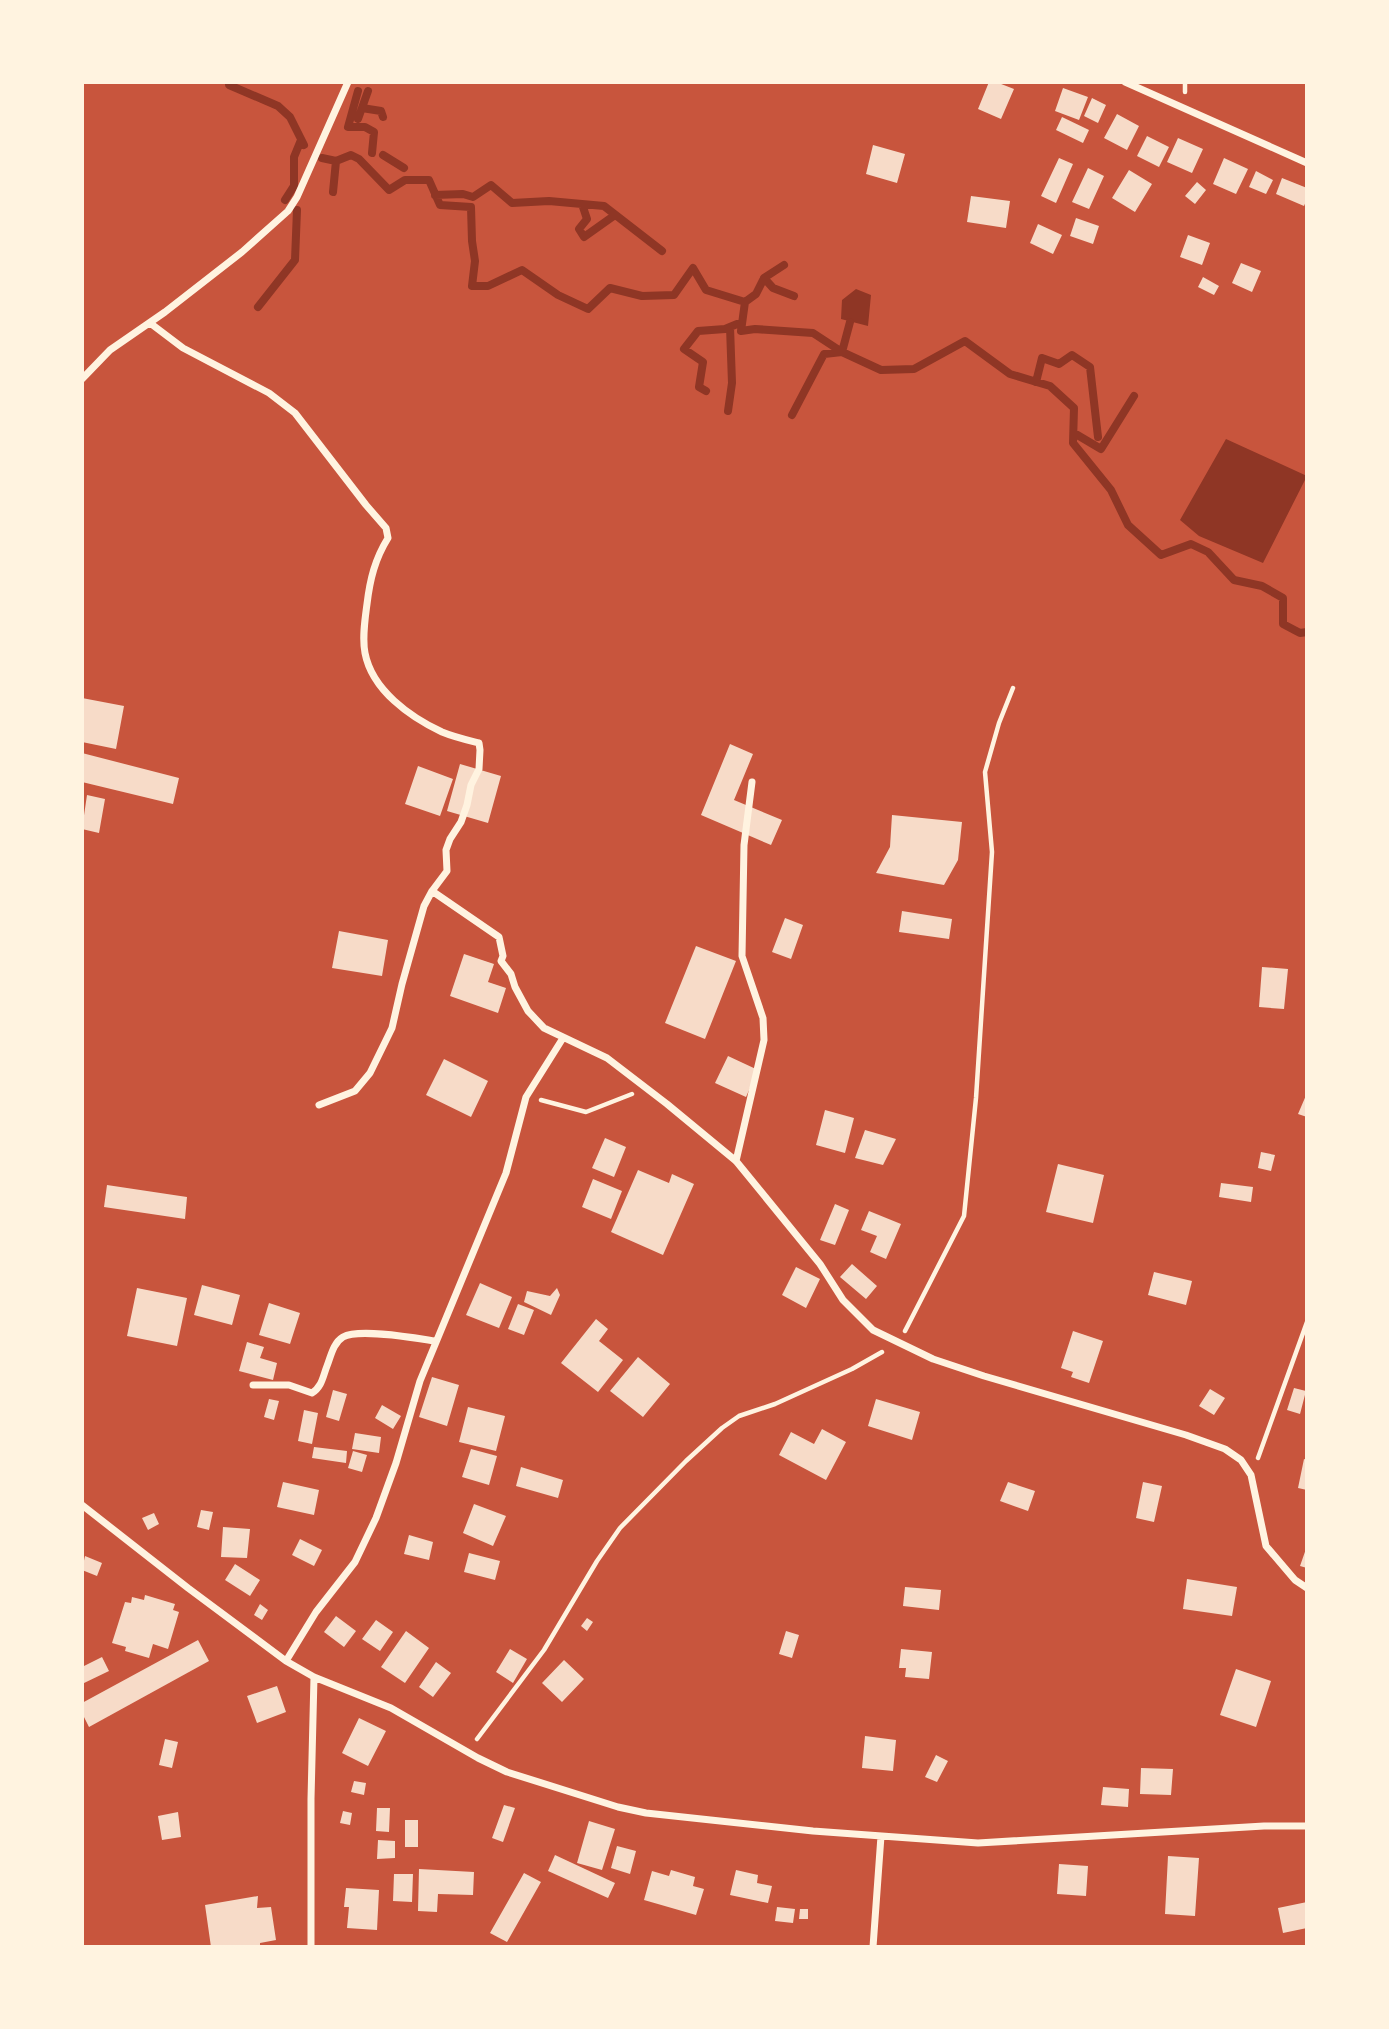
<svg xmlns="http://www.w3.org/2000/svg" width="1389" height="2029" viewBox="0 0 1389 2029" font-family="Karla,sans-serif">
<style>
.water{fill:#8f3625}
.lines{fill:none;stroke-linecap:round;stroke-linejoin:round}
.stream{stroke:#8f3625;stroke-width:8}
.building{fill:#f7dbc8}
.path{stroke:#fff3e0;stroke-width:4.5}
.minor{stroke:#fff3e0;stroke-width:7}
</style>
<rect width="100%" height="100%" fill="#c8553d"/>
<path class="water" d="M856,289L871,295L868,326L841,319L842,300Z
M1226,439L1307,476L1263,563L1199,536L1180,520Z"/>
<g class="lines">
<path class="stream" d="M229,82V85L278,106L290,117L304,145
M358,91L348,127H365L374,132L372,153
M362,108L381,111L383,117
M358,119L368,91
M383,155L404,168
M322,158L336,161L351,155L359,159L389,190L405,180H429L440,205L471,207L472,241L475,261L472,286H488L522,270L558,295L588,309L610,288L642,296L674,295L693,268L706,290L745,302L741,331L755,329L813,333L842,352L881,370L914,369L965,341L1010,374L1050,386L1074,408L1073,443L1111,490L1128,525L1161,555L1191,544L1208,552L1234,580L1262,586L1283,598V624L1300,633L1307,632
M333,192L336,161
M435,195L463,194L473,197L491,185L512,203L549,201L604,206L662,251
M285,200L294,186V157L301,140
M582,204L587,219L579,229L584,237L615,215
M764,278L773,288L794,296
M745,302L756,294L764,278L784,265
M258,307L295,260L297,210
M1036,382L1042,358L1059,364L1072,355L1090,367L1098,437
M706,391L699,387L703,362L684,349L698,331L725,329L742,322
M728,411L732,383L730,327
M792,415L824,354L842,352L850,322
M1074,433L1101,449L1134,396"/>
</g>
<path class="building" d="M989,82H996L1014,89L1001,119L978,109Z
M1063,88L1088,97L1079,120L1055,111Z
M1092,98L1106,105L1098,123L1084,116Z
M1117,114L1139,126L1127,150L1104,138Z
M1062,117L1089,130L1083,143L1056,130Z
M1147,136L1169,147L1159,167L1137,156Z
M1178,138L1203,149L1192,173L1167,162Z
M873,145L905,154L897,183L866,174Z
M1059,158L1073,164L1056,203L1041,196Z
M1224,158L1248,169L1236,194L1213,184Z
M1088,168L1104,176L1089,209L1072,202Z
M1129,170L1152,184L1135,212L1112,198Z
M1256,171L1273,180L1266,194L1249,187Z
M1282,178L1307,188V199L1304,206L1276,194Z
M1197,182L1206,190L1195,204L1185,196Z
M971,196L1010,201L1006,228L967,222Z
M1076,218L1099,226L1093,244L1070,236Z
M1038,224L1062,235L1053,254L1030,243Z
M1188,235L1210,243L1202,265L1180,257Z
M1241,263L1261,271L1252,292L1232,283Z
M1203,277L1219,286L1214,295L1198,287Z
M82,698L124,706L116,749L82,742Z
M730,744L753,754L734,800L782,820L771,845L701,815Z
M82,753L179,778L173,804L82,782Z
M460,764L501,776L488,823L447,811Z
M418,766L453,779L440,816L405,804Z
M87,795L105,799L99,833L82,829Z
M892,815L962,822L958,860L944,885L876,873L890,847Z
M902,911L952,919L949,939L899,932Z
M785,918L803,925L791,959L772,952Z
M339,931L388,940L382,976L332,968Z
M696,946L736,961L705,1039L665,1023Z
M464,954L494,964L488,982L506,988L498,1013L450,996Z
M1262,967L1288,969L1284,1009L1259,1007Z
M728,1056L758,1070L746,1097L715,1083Z
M444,1059L488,1081L471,1117L426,1095Z
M1307,1093V1117L1298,1114Z
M825,1110L854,1118L845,1153L816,1145Z
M865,1130L896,1139L883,1165L855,1158Z
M605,1138L626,1147L614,1177L592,1168Z
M1261,1152L1275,1155L1271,1171L1258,1168Z
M1058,1164L1104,1175L1093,1223L1046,1212Z
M638,1170L669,1183L672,1174L694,1184L663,1255L611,1232Z
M593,1179L622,1191L611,1219L582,1207Z
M1221,1183L1253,1187L1251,1202L1219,1197Z
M107,1185L187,1197L185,1219L104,1207Z
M835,1204L849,1210L835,1245L820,1240Z
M869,1211L901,1224L886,1259L870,1252L877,1236L861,1230Z
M852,1264L877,1286L866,1299L840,1277Z
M796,1267L820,1279L806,1308L782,1295Z
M1154,1272L1192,1281L1186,1305L1148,1295Z
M480,1283L512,1297L499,1328L466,1315Z
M202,1285L240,1295L232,1325L194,1315Z
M137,1288L187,1298L177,1346L127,1336Z
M557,1288L560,1295L551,1315L524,1302L527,1291L550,1296Z
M269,1303L300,1313L290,1344L259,1335Z
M518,1304L534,1310L524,1335L508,1329Z
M596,1319L608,1329L599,1341L623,1360L598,1392L561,1363Z
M1073,1331L1103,1341L1089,1383L1071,1377L1073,1372L1061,1368Z
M247,1342L264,1347L260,1358L277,1363L273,1380L239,1371Z
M638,1357L670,1384L643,1417L610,1391Z
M432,1377L459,1385L447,1426L419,1417Z
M1294,1388L1306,1391L1300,1414L1287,1410Z
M1210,1389L1225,1398L1214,1415L1199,1406Z
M333,1390L347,1394L339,1421L326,1417Z
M269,1399L279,1401L274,1420L264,1417Z
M876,1399L920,1412L912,1440L868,1426Z
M382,1405L401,1416L393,1429L375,1418Z
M468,1407L505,1416L496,1451L459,1442Z
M304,1410L318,1413L312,1444L298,1441Z
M822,1429L846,1442L826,1480L779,1455L791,1432L814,1444Z
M355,1433L381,1437L379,1453L352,1449Z
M314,1447L347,1451L346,1463L312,1458Z
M471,1449L497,1456L489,1485L462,1477Z
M353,1451L367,1455L362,1472L348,1468Z
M1304,1459L1307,1460V1490L1298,1488Z
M521,1467L563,1480L558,1498L516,1486Z
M283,1482L319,1490L314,1515L277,1507Z
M1008,1482L1035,1491L1028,1511L1000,1501Z
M1143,1482L1162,1486L1154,1522L1136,1518Z
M474,1504L506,1516L493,1546L463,1533Z
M201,1510L213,1512L209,1530L197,1527Z
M154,1513L159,1524L148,1530L142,1518Z
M223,1527L250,1529L247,1558L221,1557Z
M409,1535L433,1542L429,1560L404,1554Z
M300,1539L322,1550L314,1566L292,1555Z
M1307,1546V1568L1300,1566Z
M469,1553L500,1561L495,1580L464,1572Z
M85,1556L102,1563L97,1576L82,1570Z
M235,1564L260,1580L250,1596L225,1580Z
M1187,1579L1237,1587L1232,1616L1183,1609Z
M905,1587L941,1590L939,1610L903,1606Z
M145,1595L175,1604L173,1610L179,1612L168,1649L153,1644L149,1658L125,1651L126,1647L112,1643L125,1602L131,1603L132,1597L144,1600Z
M260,1604L268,1610L262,1620L254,1615Z
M336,1616L356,1631L344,1647L324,1632Z
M587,1618L593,1622L587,1631L581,1626Z
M376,1620L393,1632L380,1651L362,1639Z
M406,1631L429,1648L405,1683L381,1667Z
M786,1631L799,1635L792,1658L779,1654Z
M198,1640L209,1661L89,1727L82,1713V1703Z
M510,1649L527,1659L513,1683L496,1672Z
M901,1649L932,1652L929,1679L905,1677L906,1668H899Z
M102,1657L109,1671L82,1684V1667Z
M564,1660L584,1679L562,1702L542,1683Z
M436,1662L451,1673L433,1697L419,1687Z
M1236,1669L1271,1681L1256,1727L1220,1715Z
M277,1686L286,1712L257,1723L247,1696Z
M359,1718L386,1731L368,1766L342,1753Z
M865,1736L896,1740L893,1771L862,1768Z
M165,1739L178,1742L172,1768L159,1765Z
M936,1755L948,1761L937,1782L925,1777Z
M1141,1768L1173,1769L1171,1795L1140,1794Z
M354,1781L366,1783L364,1795L351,1792Z
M1103,1787L1129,1789L1128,1807L1101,1805Z
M504,1805L515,1808L503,1842L492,1838Z
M377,1808H390L389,1832L376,1831Z
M343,1811L352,1813L350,1825L340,1823Z
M178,1812L181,1837L162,1840L158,1816Z
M405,1820H418V1847H405Z
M589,1821L615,1829L602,1870L577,1863Z
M378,1840L395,1841V1858L377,1859Z
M617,1846L636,1851L630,1874L611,1868Z
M555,1855L615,1883L608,1898L548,1871Z
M1168,1856L1199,1858L1195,1916L1165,1914Z
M1059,1864L1088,1866L1086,1896L1057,1894Z
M419,1869L474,1872L473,1895L438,1894L437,1912L418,1911Z
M671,1870L695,1877L693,1886L704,1889L696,1915L644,1900L652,1871L669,1876Z
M736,1870L758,1875L757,1883L772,1886L768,1903L730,1895Z
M524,1873L541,1882L507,1942L490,1933Z
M394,1874H413L412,1902L393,1901Z
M346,1888L379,1890L377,1930L347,1928L349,1907H344Z
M258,1896L257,1908L271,1907L276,1940L260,1943V1947H211L205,1905Z
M1307,1902V1928L1283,1933L1278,1908Z
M777,1907L795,1909L793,1923L775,1921Z
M800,1909H808V1919H799Z"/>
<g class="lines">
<path class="path" d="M1185,82V92
M541,1100L586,1112L632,1094
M905,1331L964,1216L976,1098L992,852L985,772L999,723L1013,688
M1258,1458L1307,1322
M477,1739L544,1650L597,1561L620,1528L686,1461L722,1428L739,1416L775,1404L852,1369L882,1352"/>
<path class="minor" d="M1125,82L1307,163
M150,323L183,348L269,393L295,413L366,505L386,528L388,538C375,559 370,579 367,604C365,619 362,638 365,653C372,690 410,717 442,732C454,737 467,740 479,743L480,750L479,769L471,785L467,805L461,822L450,839L446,850L447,871L432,891L499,937L503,956L501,961L511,974L515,987L528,1011L544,1028L607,1058L667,1104L736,1161L820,1264L843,1300L873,1330L933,1359L984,1376L1186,1435L1225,1449L1241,1460L1251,1475L1266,1546L1295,1580L1307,1588
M82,379L110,350L165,312L242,252L288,211L297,197L348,82
M319,1105L355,1091L370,1073L392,1028L402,984L424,906L432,891
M736,1161L764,1040L763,1018L742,956L744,845L752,782
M253,1385H289L312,1393C322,1387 323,1376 327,1366C331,1356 333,1343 343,1337C359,1328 415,1338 435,1341
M82,1505L188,1588L286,1661L314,1677L391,1708L478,1758L507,1772L618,1807L646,1813L813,1831L978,1843L1264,1826H1307
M286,1661L316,1612L355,1562L376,1518L396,1463L420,1381L506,1173L526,1097L563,1038
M311,1947V1799L314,1677
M873,1947L881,1836"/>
</g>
<rect width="1389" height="2029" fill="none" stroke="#fff3e0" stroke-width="168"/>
</svg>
